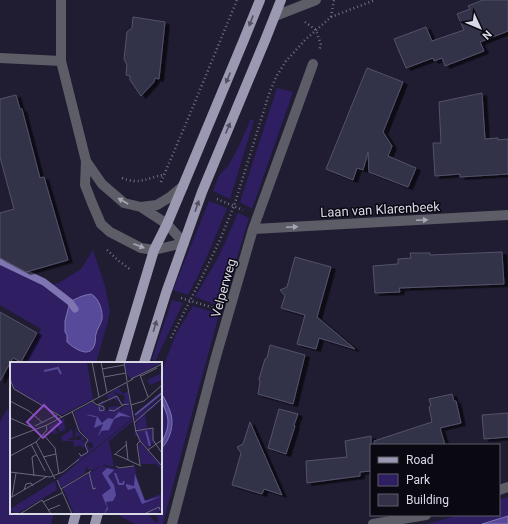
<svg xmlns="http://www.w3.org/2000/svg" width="508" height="524" viewBox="0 0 508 524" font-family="Roboto,sans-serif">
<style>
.green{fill:#2f1f62;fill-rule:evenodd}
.water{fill:#584a9b;stroke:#7f75b2}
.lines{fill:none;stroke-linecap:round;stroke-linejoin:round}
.stream{stroke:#7f75b2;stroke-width:7}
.building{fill:#333048;stroke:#54526b;filter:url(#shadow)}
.path{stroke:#737183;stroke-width:2.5;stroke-dasharray:1 3;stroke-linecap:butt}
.minor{stroke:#5d5d68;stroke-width:10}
.major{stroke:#9b99b1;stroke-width:10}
.oneway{fill:#525162}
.oneway2{fill:#a7a7b4}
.labels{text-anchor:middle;stroke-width:3;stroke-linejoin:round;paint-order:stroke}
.street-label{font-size:13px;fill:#d9d8e7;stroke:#0a0912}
.inset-river{fill:none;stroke:#584a9b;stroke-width:2}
.inset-road{fill:none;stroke:#6a687b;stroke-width:1}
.view{fill:#8e4ec7;fill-opacity:0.15;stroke:#8e4ec7;stroke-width:2}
.inset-edge{fill:none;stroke:#d9d8e7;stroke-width:2}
</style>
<defs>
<filter id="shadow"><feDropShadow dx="4.5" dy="2.5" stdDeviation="0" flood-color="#0009"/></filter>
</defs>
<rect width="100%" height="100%" fill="#201d33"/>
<path class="green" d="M277,88L293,92L252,209L240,202Z
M251,119L254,120L230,199L213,191L219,176L228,166L238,148Z
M209,201L227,208C215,238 203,267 188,295L173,290Z
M238,213L249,218L222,307L195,297L219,256Z
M93,250L105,286L110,311L108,321L96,363H23L41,329L0,305V261L49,285L59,283L81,269ZM102,320L96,334L95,344L67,342V335Z
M172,300L183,303L155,361L152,359Z
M193,306L219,314L190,421L163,524H135L118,515L119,513H147L156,523L158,522V518L153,513H161V449L165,445L172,421L161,395V373L176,334Z
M161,401C169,417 171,428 161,443Z
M7,409L11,412V513H54L51,524H0V422Z
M508,497V524H427L459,515H499V500Z"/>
<path class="water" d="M91,294C99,298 103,311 102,319C101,324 97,329 96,334C95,337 96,340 95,343C91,360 75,349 67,342V335L65,332V321L70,302C77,298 83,295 91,294Z
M161,395L163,396C166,401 168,406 170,411C175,424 170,440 161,449C161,439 168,434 168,422C168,411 161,405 161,395Z
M508,516V524H482Z"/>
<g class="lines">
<path class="stream" d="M0,261L44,282L70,302L75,309"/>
</g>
<path class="building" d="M483,0H508V31L480,42L484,51L445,66L442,58L434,61L433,58L406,68L394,39L426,27L432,41L464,30L457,14L470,9L468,6Z
M133,17L165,22L159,79L155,78L154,82L141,96L130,80V76L126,75L127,65L124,59L127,32L132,28Z
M367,68L403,82L383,132L392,146L388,156L416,168L408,187L369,172L368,152L363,170L357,168L353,180L326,169Z
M482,93L485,139L498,138V140L508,139V174L460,177V174L435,176L433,143H441L439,102Z
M16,95L20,109H22L40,178L44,177L68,260L26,272L0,258V213L14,209L0,157V99Z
M502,252L504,284L399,288L400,292L375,293L373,266L398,264V259L411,258L410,253H430V255Z
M295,257L331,267L317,317L355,349L319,338L316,349L297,344L305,315L281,308L285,296L280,290L287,287Z
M0,312L37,333L21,362L13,358L0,381Z
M270,345L305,355L293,404L258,394L260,382L259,379L265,359L267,358Z
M452,394L454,401H456L461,423L440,428L445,445H374V441L432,422L429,407L431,406L429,399Z
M279,409L298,414L294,425L295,426L286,454L268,448Z
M508,413V437L484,439L482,415Z
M250,422L282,495L264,489L262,494L232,485L241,453L237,447L243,444Z
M371,436V471L360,472V476L307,483L306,461L347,457L345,441Z"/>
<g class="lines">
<path class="path" d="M331,17L375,0
M305,22L316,30L321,45L319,51
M122,178C140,185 146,178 163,175
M161,182L190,114L237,0
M217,199L243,210
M107,250L119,261L131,270
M181,298L214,308
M171,338L201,279L219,242L234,206L269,94L276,77L286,61L305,40L331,17L334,0"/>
<path class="minor" d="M61,0V61L86,161L85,185L92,203L101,224L110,232L141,248L154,250L184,243L167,224L141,207
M275,16L316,0
M0,58L61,61
M86,161L102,184L124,203L141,207L157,205L170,197L183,186
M253,229L508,215
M499,490L508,487
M172,524L215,360L253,229L313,64
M373,524L426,515"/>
<path class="major" d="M120,363L154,250L167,224L183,186L243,42L260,0
M144,363L166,293L202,192L266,38L281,0
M73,524L76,513
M95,524L98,513"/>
</g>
<defs><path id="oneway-solid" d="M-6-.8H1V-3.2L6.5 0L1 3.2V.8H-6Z"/></defs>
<g class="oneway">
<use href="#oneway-solid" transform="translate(251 21) rotate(111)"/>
<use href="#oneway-solid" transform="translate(228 78) rotate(113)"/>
<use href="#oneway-solid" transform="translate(228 128) rotate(-67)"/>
<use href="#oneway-solid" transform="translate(197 206) rotate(-71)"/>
<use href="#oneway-solid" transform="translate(155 326) rotate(-73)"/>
</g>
<g class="oneway2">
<use href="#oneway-solid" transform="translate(123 201) rotate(-150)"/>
<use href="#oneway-solid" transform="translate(422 220) rotate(-3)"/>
<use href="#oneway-solid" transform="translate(292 227) rotate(-3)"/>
<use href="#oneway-solid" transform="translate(139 246) rotate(21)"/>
</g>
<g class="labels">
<g class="street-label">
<text transform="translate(380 209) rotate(-3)" y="5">Laan van Klarenbeek</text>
<text transform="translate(223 288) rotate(-74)" y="5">Velperweg</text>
</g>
</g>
<g transform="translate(10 362)">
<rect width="152" height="152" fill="#201d33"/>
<path d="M0,0H77L83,37L52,53L49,52L4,27L0,16ZM114,0H152L121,17L117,12ZM152,11V18L140,23L137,18ZM108,26L113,32L118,29L120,41L113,43L115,34L104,30L112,43L103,36L99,40L101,35L99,37L96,34ZM152,34L136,49L152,36V38L140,49L135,50L137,67L127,68L126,62L129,59L131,54L127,60L124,56ZM92,39L98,40L92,42L97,50L99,45L108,44L111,48L114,44L120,43L123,56L63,104L69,95L79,89L75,83L77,82L80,87L84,84L81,80L77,81L79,78L69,67L64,50L82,40L88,45ZM54,56L55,68L50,70L46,63L43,65L48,71L43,72L39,65ZM123,57L124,63L125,71L127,70L128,74H125L123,59L99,79L104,105L94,103L80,109L76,104L75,111L53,125L49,123L48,127V117ZM66,64L67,71L69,70L75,77L68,82L77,78L73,86L70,83L65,85L63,79H52L51,75L62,67L63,75L57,78H71V73L65,75ZM142,67L145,83L141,81L138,87L128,76V69ZM130,81L149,101L152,108L146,102H131L128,82ZM92,104L108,107L125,105L128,124L135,138L151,132L152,148L144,152H64L53,126ZM45,119L47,128L6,152L0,147Z" fill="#2f1f62"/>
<path d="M69,47L76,53H80L85,54H87L92,61L98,56L103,57L109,50L121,55L111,54L104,57L99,68L91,69L90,72L88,74L90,80L88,74L93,62L84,66L87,54L85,55L76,53ZM97,106L104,108L98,114L104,123L106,133L103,139L96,140L98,147L94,152L97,145L92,133L101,126L92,111ZM125,112L135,139L152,134L132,142L125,126L118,128L116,124V122L124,124Z" fill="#584a9b"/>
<path class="inset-river" d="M34,9L48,6L51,12M125,53L152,31M136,69L140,84M105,111L109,122H113L114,119"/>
<path class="inset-road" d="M82,0L89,35M91,0L97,31M114,0L117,19M92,7L114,3M130,13L138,35M131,14L147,6M94,15L116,11M0,17L4,27L52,55M121,17L152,2M117,21L126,70L130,79M0,39L19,49L33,61M82,39L87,43L107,34L112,43L119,42M88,43L94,45V48L90,49L89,45M121,43L134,39L152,23M99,48L104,49L113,43M62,49L69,69L78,78L75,83L78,90L71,94L69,91M0,56L25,67M124,61L152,36M25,64L47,53M125,69L143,66V78L152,91M33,72L45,86L49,112M0,77L37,63L123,17M116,79L118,98L131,104M130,79L152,104M130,79L127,82L130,103M26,80L45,117M21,82L35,109M138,88L152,78M105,92L118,98M104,93L116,83M0,94L26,80L37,68L36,63M33,95L46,92M106,104L109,106L124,104M0,110L40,115L53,110L69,97M79,110L83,127L86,126M24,114L22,95L26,93M47,118L62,152M51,127L81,109M14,128L16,122L21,121L23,124M2,135L6,111M0,136L36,115M33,140L52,131M38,148L50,143M10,152L32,138L41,152M134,152L149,145L150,148"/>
<path class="view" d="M34,43L51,60L33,76L17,60Z"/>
<rect width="152" height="152" class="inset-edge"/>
</g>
<rect x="370" y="444" width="130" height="72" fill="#0a0912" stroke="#5d5c67"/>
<rect x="378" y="457" width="20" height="6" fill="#9b99b1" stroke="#5d5c67"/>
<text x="406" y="464" font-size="12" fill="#d9d8e7">Road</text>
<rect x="378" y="474" width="20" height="12" fill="#2f1f62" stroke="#5d5c67"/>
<text x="406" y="484" font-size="12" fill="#d9d8e7">Park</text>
<rect x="378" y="494" width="20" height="12" fill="#333048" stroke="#5d5c67"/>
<text x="406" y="504" font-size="12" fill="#d9d8e7">Building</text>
<g transform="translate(480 28) rotate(134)" stroke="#0a0912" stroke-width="3" paint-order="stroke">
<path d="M0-3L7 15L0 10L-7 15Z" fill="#d9d8e7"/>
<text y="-6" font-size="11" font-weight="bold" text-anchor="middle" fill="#d9d8e7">N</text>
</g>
</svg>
